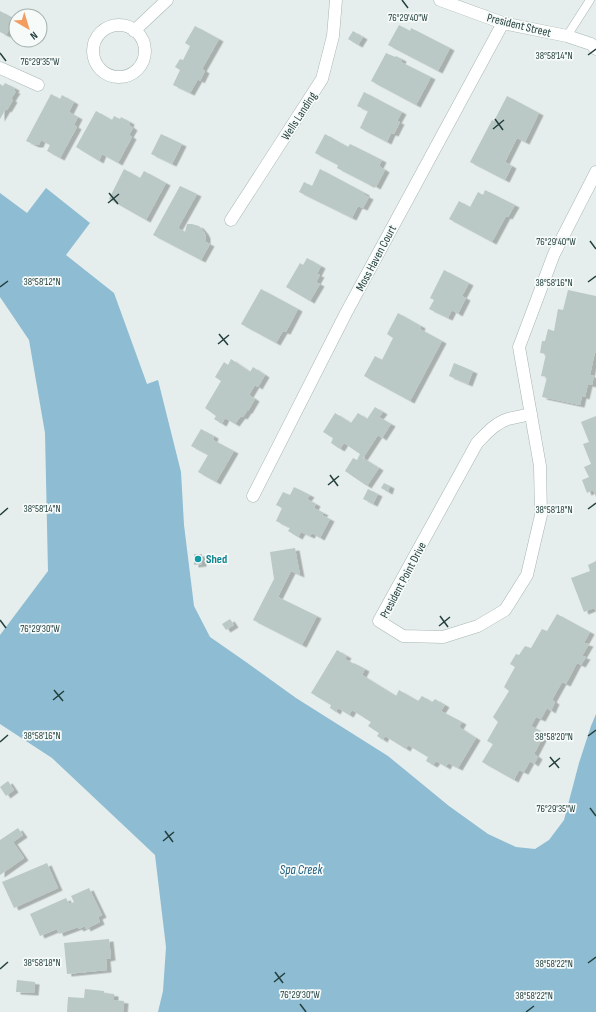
<svg xmlns="http://www.w3.org/2000/svg" width="596" height="1012" viewBox="0 0 596 1012" font-family="'Sofia Sans Condensed',sans-serif">
<style>
.water{fill:#8dbcd3}
.building{fill:#bac9c5;filter:url(#shadow)}
.lines{fill:none;stroke-linecap:round;stroke-linejoin:round}
.service-casing{stroke:#a7b6b4;stroke-width:9}
.minor-casing{stroke:#a7b6b4;stroke-width:13}
.service{stroke:#fff;stroke-width:8}
.minor{stroke:#fff;stroke-width:12}
.ticks{fill:none;stroke:#24403e;stroke-width:1.5}
.culture-dot{fill:#0f9aa8;stroke:#f6faf9;stroke-width:1.5}
.labels{text-anchor:middle;stroke-width:3.5;stroke-linejoin:round;paint-order:stroke}
.street-label{font-size:12px;fill:#24403e;stroke:#f6faf9}
.culture-label{font-size:12px;font-weight:bold;fill:#0d838f;stroke:#f6faf9;text-anchor:start}
.water-label{font-size:13px;font-style:italic;fill:#1d5c7d;stroke:#f6faf9}
.ticks-label{font-size:10px;text-anchor:middle;fill:#24403e;stroke:#f6faf9;stroke-width:3.5;stroke-linejoin:round;paint-order:stroke}
</style>
<defs>
<filter id="shadow"><feDropShadow dx="4.5" dy="2.5" stdDeviation="0" flood-color="#0004"/></filter>
</defs>
<rect width="100%" height="100%" fill="#e5eeec"/>
<path class="water" d="M46,188L90,223L66,255L114,293L147,384L158,380L181,472L184,525L194,606L210,637L246,662L296,698L388,756L449,806L488,834L516,847L535,849L549,840L564,820L579,763L591,726L596,714V1012H158L163,991L166,947L155,855L52,758L0,724V635L48,571L45,433L29,340L0,297V193L27,213Z"/>
<path class="building" d="M0,11L15,19L6,35L0,32Z
M399,25L410,31L411,28L450,48L438,71L388,45Z
M195,26L219,39L202,69L205,71L200,81L198,79L190,93L173,85L180,70L175,67L180,59L183,60L190,46L185,43Z
M353,31L363,37L358,45L348,39Z
M386,53L395,57L396,56L402,59L401,62L431,77L416,105L371,81Z
M5,83L15,88L14,91H16L11,99L13,100L7,110L6,109L0,119V84L3,86Z
M364,92L402,112L397,121L400,122L394,134L391,133L387,142L360,128L368,111L357,106Z
M51,94L60,99L62,95L74,102L69,112L78,117L74,125L77,127L60,158L47,151L50,145L41,140L39,145H35L26,141Z
M507,96L539,113L525,142L517,138L505,162L512,166L505,180L470,162L492,120L494,121Z
M96,111L112,120L114,116L120,119L121,117L130,122L129,125L133,128L129,135L132,137L118,163L102,154L99,161L76,147Z
M161,134L182,144L172,164L151,154Z
M325,134L348,147L350,144L382,160L379,166L385,170L376,187L371,184L370,185L337,168L338,165L315,153Z
M124,169L140,178L144,171L166,183L146,220L109,199Z
M320,169L365,193V195L369,197L363,208L358,206L352,218L299,192L304,182L312,186Z
M180,186L197,194L178,228L185,232L187,224H192L199,226L204,232L206,236V242L210,244L201,260L153,235Z
M485,190L515,205L508,217L506,216L492,242L449,219L459,201L470,207L478,192L483,195Z
M307,258L321,266L317,274L320,275L316,282L320,284L310,301L286,287L300,263L303,265Z
M444,270L469,283L462,296L466,298L458,314L452,310L448,318L429,309L434,300L430,298Z
M261,289L298,309L286,332L283,331L276,343L241,324Z
M568,290L596,296V353L595,352L590,375L594,376L592,385L588,384L585,397L582,396L580,405L542,397L547,377L541,376L546,354L540,353L542,341H545L548,329L554,331L558,309L563,310Z
M398,313L421,326L420,329L442,341L410,401L364,376L375,356L382,360L393,338L387,334Z
M231,359L250,372L253,367L265,375L258,387L255,385L249,395L255,399L248,411H247L243,417L241,416L235,424L225,418L222,424L214,419L216,416L205,408L221,381L215,377L224,362L228,365Z
M454,363L473,371L468,384L449,376Z
M375,407L383,412L379,417L391,424L382,438L378,435L363,458L379,468L367,486L345,471L353,458L357,460L360,454L344,443L340,449L331,443L333,438L323,432L335,413L351,423L358,413L367,419Z
M596,416V497L593,490L587,493L582,480L589,477L584,467L591,464L583,444L589,442L581,422Z
M201,429L214,436L213,440L234,451L216,482L198,472L208,455L191,446Z
M384,483L390,486L388,492L381,488Z
M294,487L310,495L307,499L316,504L314,508L324,513L322,515L330,519L320,538L312,533L310,536L301,532L298,537L288,531L290,528L276,521L282,508L276,505L283,492L290,495Z
M368,489L378,494L373,504L363,499Z
M295,548L300,575L291,571L278,597L317,616L302,645L253,620L274,579L270,552Z
M194,554H202V564L194,565Z
M596,561V612L594,608L584,612L571,578L590,571L588,565Z
M557,614L590,632L584,643L589,644L582,656L586,657L581,665L577,663L566,684L562,682L552,700L555,702L551,711L547,708L541,719L536,717L531,726L545,733L534,754L538,757L534,764L530,761L524,772L519,770L514,780L482,762L493,744L487,741L498,722L493,717L509,691L504,687L515,667L510,664L516,654L519,655L525,646L531,648L542,629L547,631Z
M230,619L234,625L226,630L222,624Z
M337,650L347,656L345,659L354,664V663L365,669L362,675L396,696L399,690L418,701L422,696L432,702L435,699L445,705L441,711L462,722L459,727L476,738L458,768L448,763L446,767L436,761L433,765L426,761L428,757L408,745L406,749L385,736L383,740L377,736L379,733L368,726L371,722L352,710L349,715L338,708L336,712L330,708L331,705L311,693Z
M8,781L14,790L6,796L0,787Z
M18,828L23,835L13,842L24,858L0,875V840Z
M47,863L58,888L14,908L2,882Z
M89,888L102,915L98,917L100,922L86,929L85,926L79,929L78,927L59,934L57,929L40,936L30,914L66,898L69,904L74,902L71,896Z
M109,939L111,958L106,959L107,970L67,974L64,943Z
M17,980L35,982L34,993L16,992Z
M85,989L104,991V993L114,994V1000L124,1001L123,1012H67L68,997L84,998Z"/>
<g class="lines">
<defs>
<path id="service" d="M567,36L590,0"/>
<path id="minor" d="M440,0L503,23L567,36L591,44L596,49
M93 51a26 26 0 1 1 52 0a26 26 0 1 1-52 0Z
M134,31L167,0
M0,68L38,85
M231,220L322,79L333,36L336,0
M531,414C523,416 515,417 508,419C495,423 486,434 477,443L379,621L403,636L443,637L478,626L505,610L527,575L541,515L540,466L519,347L554,254L596,172
M253,496L346,313L503,23"/>
</defs>
<use href="#service" class="service-casing"/>
<use href="#minor" class="minor-casing"/>
<use href="#service" class="service"/>
<use href="#minor" class="minor"/>
</g>
<path class="ticks" d="M402,0L408,8M0,53L6,61M588,55L596,49M495,119L503,130M493,129L504,120M109,193L118,204M108,203L119,194M590,241L596,249M588,282L596,276M0,287L8,281M219,334L228,345M218,344L229,335M330,475L338,486M328,485L339,476M588,509L596,503M0,515L8,508M440,616L448,627M0,620L6,628M439,626L450,617M54,690L63,701M53,700L64,691M588,736L596,730M0,742L8,735M550,757L559,768M549,767L560,758M590,808L596,816M165,831L173,842M163,841L174,832M588,963L596,957M0,969L8,962M275,972L283,983M274,982L285,973M300,1004L306,1012M526,1012L534,1006"/>
<circle class="culture-dot" cx="198" cy="559" r="4"/>
<g class="labels">
<g class="street-label">
<text transform="translate(519 25) rotate(14)" y="4">President Street</text>
<text transform="translate(299 116) rotate(-57)" y="4">Wells Landing</text>
<text transform="translate(376 258) rotate(-62)" y="4">Moss Haven Court</text>
<text transform="translate(403 580) rotate(-62)" y="4">President Point Drive</text>
</g>
<g class="culture-label">
<text x="206" y="563">Shed</text>
</g>
<g class="water-label">
<text x="301" y="874">Spa Creek</text>
</g>
</g>
<g class="ticks-label">
<text x="408" y="21">76°29'40"W</text>
<text x="554" y="59">38°58'14"N</text>
<text x="40" y="65">76°29'35"W</text>
<text x="556" y="245">76°29'40"W</text>
<text x="42" y="285">38°58'12"N</text>
<text x="554" y="286">38°58'16"N</text>
<text x="42" y="512">38°58'14"N</text>
<text x="554" y="513">38°58'18"N</text>
<text x="40" y="632">76°29'30"W</text>
<text x="42" y="739">38°58'16"N</text>
<text x="554" y="740">38°58'20"N</text>
<text x="556" y="812">76°29'35"W</text>
<text x="42" y="966">38°58'18"N</text>
<text x="554" y="967">38°58'22"N</text>
<text x="300" y="998">76°29'30"W</text>
<text x="534" y="999">38°58'22"N</text>
</g>
<g transform="translate(28 28) rotate(142)"><circle r="19" fill="#f6faf9" stroke="#a2b0ae"/>
<path d="M0-3L7 15L0 10L-7 15Z" fill="#f29d5f"/>
<text y="-6" font-size="11" font-weight="bold" text-anchor="middle" fill="#24403e">N</text>
</g>
</svg>
